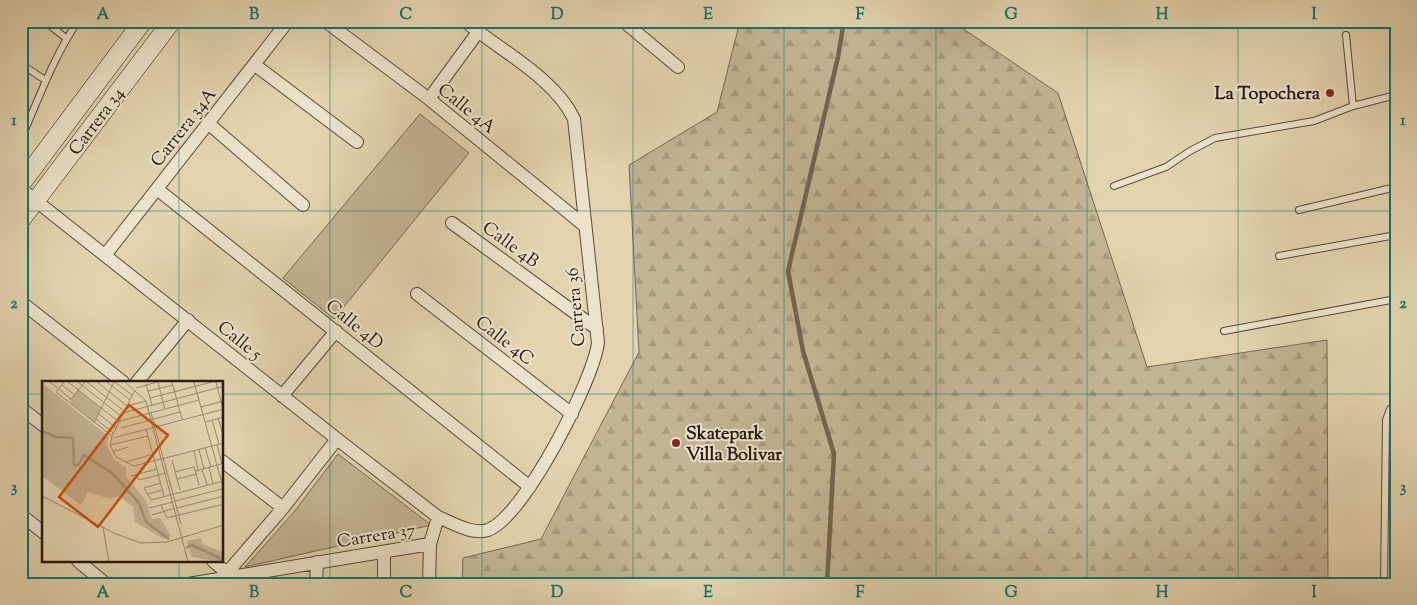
<svg xmlns="http://www.w3.org/2000/svg" width="1417" height="605" viewBox="0 0 1417 605" font-family="'Sorts Mill Goudy',serif">
<style>
.green{fill:#c3b494;stroke:#766652}
.forest{fill:url(#forest-firs);stroke:#766652}
.lines{fill:none;stroke-linecap:round;stroke-linejoin:round}
.stream{stroke:#73634f;stroke-width:4.5}
.lane-casing{stroke:#584838;stroke-width:8}
.street-casing{stroke:#584838;stroke-width:14}
.secondary-casing{stroke:#291910;stroke-width:19}
.lane{stroke:#ede3cb;stroke-width:6}
.street{stroke:#ede3cb;stroke-width:12}
.secondary{stroke:#ede3cb;stroke-width:18}
.grid{fill:none;stroke:#0f766e;stroke-width:1;stroke-opacity:0.55}
.poi-dot{fill:#8f2418;stroke:#ede3cb;stroke-width:2}
.labels{text-anchor:middle;stroke-width:4;stroke-linejoin:round;paint-order:stroke}
.poi-label{font-size:18px;font-weight:bold;fill:#291910;stroke:#ede3cb;text-anchor:end}
.street-label{font-size:18px;fill:#291910;stroke:#ede3cb}
.inset-river{fill:none;stroke:#a49479;stroke-width:2.5}
.inset-road{fill:none;stroke:#99896f;stroke-width:1}
.view{fill:#cb4f0d;fill-opacity:0.15;stroke:#cb4f0d;stroke-width:2.5}
.inset-edge{fill:none;stroke:#291910;stroke-width:2.5}
.neatline{fill:none;stroke:#0f766e;stroke-width:2}
.grid-label{font-size:16px;text-anchor:middle;font-weight:bold;fill:#0f766e}
</style>
<defs>
<pattern id="forest-firs" width="22" height="20" patternUnits="userSpaceOnUse" patternTransform="scale(1.25)"><rect width="22" height="20" fill="#c3b494"/><path d="M5 1l3.5 6h-7zM16 11l3.5 6h-7z" fill="#a89a7f"/></pattern>
</defs>
<rect width="100%" height="100%" fill="#e3d4af"/>
<filter id="stains"><feTurbulence type="fractalNoise" baseFrequency=".004" numOctaves="4"/><feColorMatrix values="0 0 0 0 .2 0 0 0 0 .09 0 0 0 0 .02 0 0 0 .5 -.17"/></filter>
<radialGradient id="worn" r=".72"><stop offset=".6" stop-color="#630" stop-opacity="0"/><stop offset="1" stop-color="#630" stop-opacity=".3"/></radialGradient>
<path class="green" d="M420,114L469,153L334,319L283,278Z
M338,454L431,525L245,567L294,512Z"/>
<path class="forest" d="M740,21H958L959,26L1058,93L1147,367L1327,340L1328,584H462L463,558L541,539L639,352L629,165L717,112Z"/>
<g class="lines">
<path class="stream" d="M827,584L834,454L803,351L788,271L838,57L844,21"/>
<defs>
<path id="lane" d="M44,21L66,38
M1346,35L1353,106
M21,64L45,80
M21,139C39,98 53,58 78,21
M1114,186L1166,167L1190,151L1215,138L1314,121L1353,106L1396,95
M1299,210L1396,187
M1279,256L1396,235
M1224,331L1396,299
M1384,584L1386,420L1390,409L1396,403"/>
<path id="street" d="M325,21L429,99L585,226
M623,21L678,67
M255,65L357,142
M429,99L478,32
M209,124L303,205
M21,189L337,439L438,517
M157,189L530,487
M452,223L597,329
M106,254L288,21
M417,294L572,414
M21,302L123,382
M137,382L188,320
M282,396L336,331
M21,408L44,426
M222,461L283,508
M21,515L44,533
M78,561L106,584
M213,561L227,573
M228,577L227,573L283,508L337,439
M188,584L430,544L438,517C453,523 472,535 488,530C524,517 593,381 598,343L574,119C555,78 499,50 465,21
M316,584L317,562
M384,584V552
M429,584L430,544"/>
<path id="secondary" d="M21,184L143,21
M21,220L172,21"/>
</defs>
<use href="#lane" class="lane-casing"/>
<use href="#street" class="street-casing"/>
<use href="#secondary" class="secondary-casing"/>
<use href="#lane" class="lane"/>
<use href="#street" class="street"/>
<use href="#secondary" class="secondary"/>
</g>
<path class="grid" d="M179,21V382M330,21V584M482,21V584M633,21V584M784,21V584M936,21V584M1087,21V584M1238,21V584M21,211H1396M21,394H44M222,394H1396M179,561V584"/>
<g class="poi-dot">
<circle cx="1330" cy="93" r="5"/>
<circle cx="676" cy="443" r="5"/>
</g>
<g class="labels">
<g class="poi-label">
<text x="1320" y="99">La Topochera</text>
<text x="686" y="439" text-anchor="start">Skatepark<tspan x="686" dy="21">Villa Bolivar</tspan></text>
</g>
<g class="street-label">
<text transform="translate(467 108) rotate(39)" y="6">Calle 4A</text>
<text transform="translate(96 121) rotate(-53)" y="6">Carrera 34</text>
<text transform="translate(183 127) rotate(-52)" y="6">Carrera 34A</text>
<text transform="translate(511 244) rotate(36)" y="6">Calle 4B</text>
<text transform="translate(575 307) rotate(-95)" y="6">Carrera 36</text>
<text transform="translate(355 324) rotate(39)" y="6">Calle 4D</text>
<text transform="translate(240 340) rotate(39)" y="6">Calle 5</text>
<text transform="translate(505 340) rotate(38)" y="6">Calle 4C</text>
<text transform="translate(376 535) rotate(-9)" y="6">Carrera 37</text>
</g>
</g>
<g transform="translate(42 381)">
<rect width="181" height="181" fill="#e3d4af"/>
<path d="M36,9L59,27L52,41L28,21Z" fill="#c3b494"/>
<path d="M0,2L67,56L64,63L72,78L84,87V95L104,120L110,138L118,137L129,155L122,158L93,141L91,126L77,115L68,118L46,111L39,124L0,95ZM159,157L160,163L181,171V181L150,176L145,160Z" fill="#c3b494"/>
<path class="inset-river" d="M0,50L14,56L31,57L32,84H36L42,74L70,92L97,122L104,141L127,158M144,167L150,164L182,179"/>
<path class="inset-road" d="M8,1L29,18M22,1L14,11L70,55M26,1L77,41M36,1L80,36M45,1L82,30M55,1L85,25L104,20M65,1L88,19M73,1L90,14M83,1L104,20L146,181M116,1L123,28M130,1L140,38M152,1L182,110M174,1L181,28M104,3L110,24M20,4L33,14M94,7L115,1M106,10L131,4M108,17L170,1M28,19L43,1M159,26L182,20M81,32L182,5M109,32L139,143M57,33L74,47M176,37L181,54M54,38L71,52M170,39L177,63M78,40L157,19M163,41L182,36M52,42L72,1M79,47L138,31M104,48L122,115M71,57L182,28M68,64L74,76L92,85L182,62M68,64L70,55L93,9M68,64L106,55M175,64L180,83M163,67L169,86M157,69L162,88M152,70L156,89M71,71L86,66M130,79L138,109M84,81L111,73M167,86L171,103M160,88L165,104M154,90L182,82M133,91L152,86L157,104M94,93L97,99L124,92M89,95L115,88M135,98L155,93M119,102L102,107L109,119L182,100M105,113L121,109M0,115L74,153L99,162L125,161L182,144M133,120L180,108M119,124L125,137L182,123M107,127L131,121M135,127L182,115M110,134L133,127M61,146L67,181"/>
<path class="view" d="M87,24L126,54L56,146L17,116Z"/>
<rect width="181" height="181" class="inset-edge"/>
</g>
<rect width="1417" height="605" fill="none" stroke="#e3d4af" stroke-width="55"/>
<rect x="28" y="28" width="1362" height="550" class="neatline"/>
<g class="grid-label">
<text x="103" y="19">A</text>
<text x="254" y="19">B</text>
<text x="406" y="19">C</text>
<text x="557" y="19">D</text>
<text x="708" y="19">E</text>
<text x="860" y="19">F</text>
<text x="1011" y="19">G</text>
<text x="1162" y="19">H</text>
<text x="1314" y="19">I</text>
<text x="14" y="125">1</text>
<text x="1403" y="125">1</text>
<text x="14" y="308">2</text>
<text x="1403" y="308">2</text>
<text x="14" y="492">3</text>
<text x="1403" y="492">3</text>
<text x="103" y="597">A</text>
<text x="254" y="597">B</text>
<text x="406" y="597">C</text>
<text x="557" y="597">D</text>
<text x="708" y="597">E</text>
<text x="860" y="597">F</text>
<text x="1011" y="597">G</text>
<text x="1162" y="597">H</text>
<text x="1314" y="597">I</text>
</g>
<rect width="100%" height="100%" filter="url(#stains)"/>
<rect width="100%" height="100%" fill="url(#worn)"/>
</svg>
